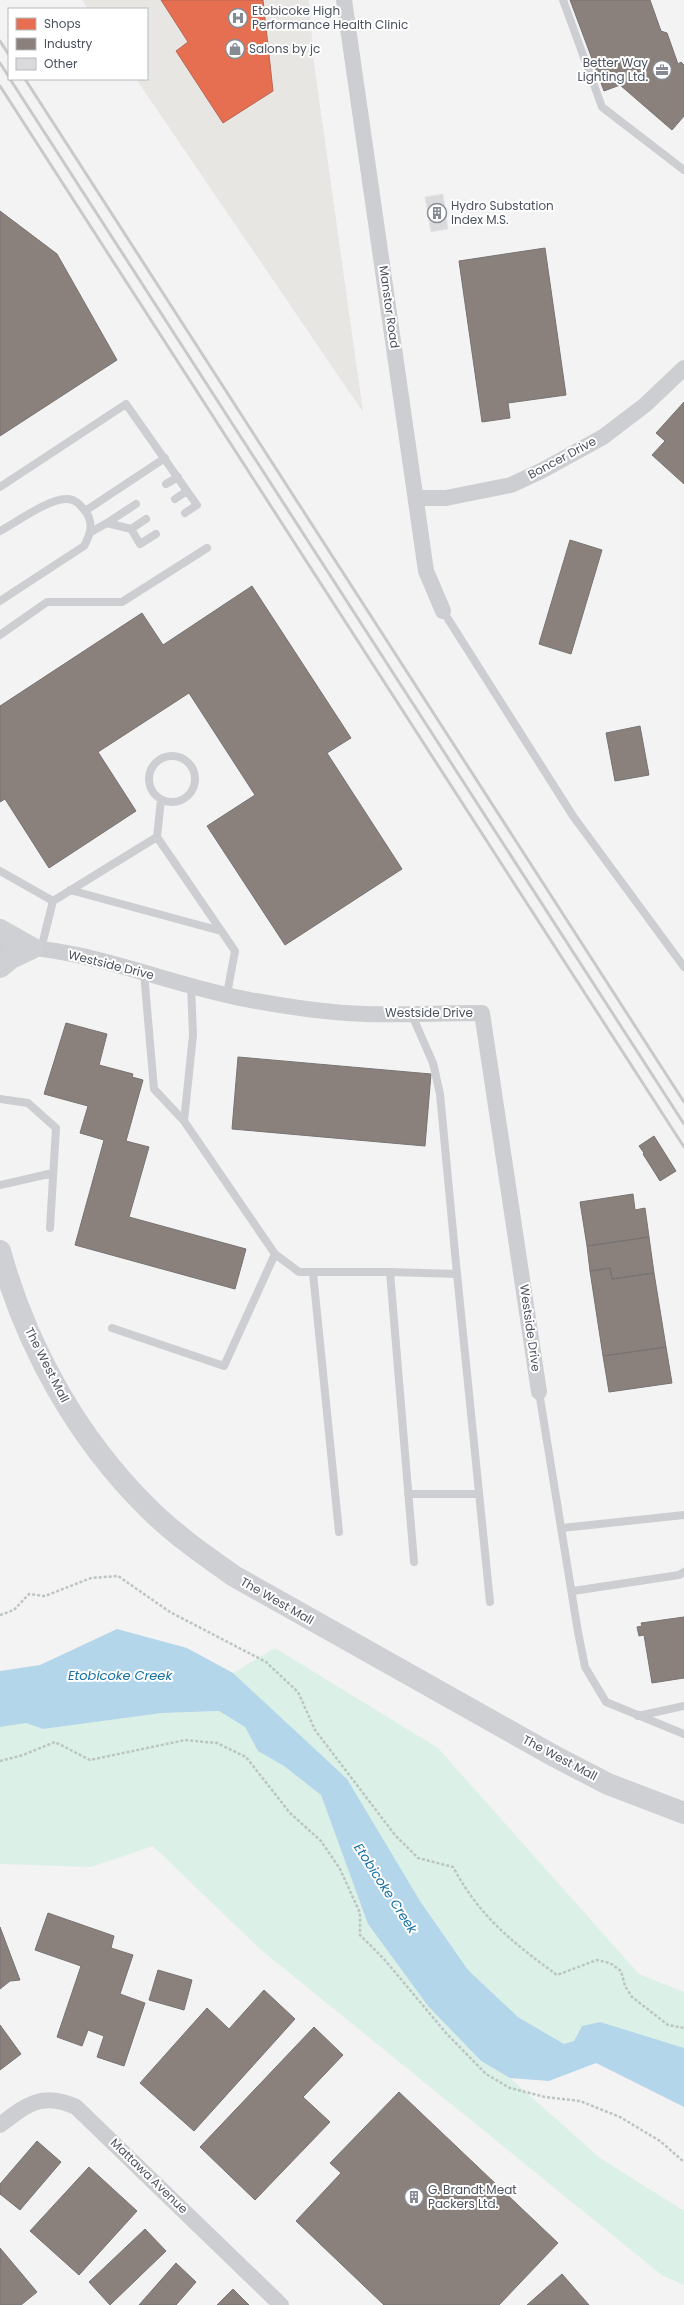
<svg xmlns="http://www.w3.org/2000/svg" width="684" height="2305" viewBox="0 0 684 2305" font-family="Poppins,sans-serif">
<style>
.commercial{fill:#e7e6e2}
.green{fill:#dbf0e6}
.water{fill:#b3d6ea}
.shops{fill:#e76f51;stroke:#b86655}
.industry{fill:#8a817c;stroke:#777373}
.building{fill:#dadadc;stroke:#e5e5e6}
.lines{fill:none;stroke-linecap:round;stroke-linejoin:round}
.path{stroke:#bcc5c4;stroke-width:2.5;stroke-dasharray:3 2;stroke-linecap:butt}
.lane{stroke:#cdced1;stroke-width:8}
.street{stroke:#cdced1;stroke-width:16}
.secondary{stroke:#cfd0d4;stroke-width:22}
.rail{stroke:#c8c9cb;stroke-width:3}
.labels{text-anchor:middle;stroke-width:4;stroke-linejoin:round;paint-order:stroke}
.poi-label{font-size:12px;fill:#4b525f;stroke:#fff;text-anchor:start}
.street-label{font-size:12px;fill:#4b525f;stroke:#fff}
.water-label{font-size:13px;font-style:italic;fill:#1870a5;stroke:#fff}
</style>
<rect width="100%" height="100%" fill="#f4f3f3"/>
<path class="commercial" d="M82,0H309L314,63L363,412L136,79H147V9H88Z"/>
<path class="green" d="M275,1648L438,1748L639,1974L684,1992V2048L661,2041L582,2026L574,2041L564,2044L518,2017L468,1970L420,1901L275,1714L233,1673Z
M219,1711L245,1727L259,1751L284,1766L321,1795L368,1924L428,2006L481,2061L510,2078L600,2158L684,2211V2285L663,2276L260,1949L153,1846L91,1867L0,1864V1727L26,1723L43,1729L162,1713Z"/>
<path class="water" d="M117,1629L187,1648L233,1673L347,1779L420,1901L468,1970L518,2017L564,2044L574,2041L582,2026L600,2022L684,2048V2107L596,2063L549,2081L510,2078L481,2061L428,2006L368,1924L321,1795L284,1766L258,1751L245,1727L219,1711L162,1713L43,1729L26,1723L0,1727V1671L40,1665Z"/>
<path class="shops" d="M161,0H263L273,91L223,123L176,51L188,42Z"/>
<path class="industry" d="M570,0H650L661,31L667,33L678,64L681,62L684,65V116L672,130L620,85L604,91Z
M0,211L57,254L117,360L0,436Z
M545,248L566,395L508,403L510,418L482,422L459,261Z
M684,402V484L652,455L665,441L656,433Z
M570,540L602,550L571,654L539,644Z
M252,586L351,738L327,753L402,869L285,945L207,826L255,795L189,693L98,752L136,811L49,868L5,799L0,802V706L142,613L163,645Z
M640,726L649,775L615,781L606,733Z
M66,1023L107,1034L99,1065L133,1074L132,1077L143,1080L126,1141L149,1147L129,1217L246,1249L235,1289L75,1245L104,1140L80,1133L88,1106L44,1094Z
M238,1057L431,1074L425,1146L232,1129Z
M654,1136L676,1171L660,1181L643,1154L644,1153L639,1146Z
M633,1194L635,1210L645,1208L649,1237L587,1246L580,1202Z
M649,1237L654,1273L612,1279L610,1268L590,1271L587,1246Z
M610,1268L612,1279L654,1273L666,1347L603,1356L590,1271Z
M666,1347L672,1383L609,1392L603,1356Z
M684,1617V1678L652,1683L644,1635L639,1636L637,1627L642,1626L641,1623Z
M48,1913L114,1936L111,1948L133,1955L120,1994L145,2003L124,2066L97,2057L104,2036L88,2030L82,2046L57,2037L81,1966L35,1950Z
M0,1927L20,1980L10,1981L0,1989Z
M158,1970L192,1980L184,2010L149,2000Z
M264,1990L295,2019L194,2131L140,2083L207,2008L229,2029Z
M0,2025L21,2054L0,2070Z
M314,2027L343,2055L303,2097L330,2122L255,2200L200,2147Z
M399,2092L558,2243L499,2305H384L296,2221L341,2173L330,2163Z
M37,2141L61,2162L20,2210L0,2194V2184Z
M89,2167L137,2211L79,2275L30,2231Z
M145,2229L166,2251L110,2305L89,2282Z
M0,2248L37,2292L21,2305H0Z
M176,2263L196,2282L176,2305H139Z
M562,2274L589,2305H527Z
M233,2289L249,2305H217Z"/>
<path class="building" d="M443,194L448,229L431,232L425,197Z"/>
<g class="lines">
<path class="path" d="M0,1615L14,1610L29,1594L45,1596L91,1578L118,1576L170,1612L266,1662L298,1692L315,1730L395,1835L418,1858L453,1867C480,1917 512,1942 557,1975L597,1960L610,1963L621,1971L625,1986L632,1997L668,2025L684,2028
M0,1761L23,1755L55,1742L90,1760L185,1740L217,1743L246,1757L290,1813L321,1841L340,1869L360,1913V1935L384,1959L446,2033L486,2074L510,2088L545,2097L580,2101L620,2117L660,2141L684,2162"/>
<path class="lane" d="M563,0L602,107L684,170
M166,484L178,477
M0,487L126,404L187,491L175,499
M85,511L165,458
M185,513L197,505L187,491
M107,523L136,504
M131,529L140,544L156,534
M0,531C17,522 48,499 66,499C75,498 81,506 86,512C94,524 90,535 84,546L0,601
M91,532L107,523L131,529L146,519
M443,611L573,816L684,967
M0,635L47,602H122L207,548
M149 779a23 23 0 1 1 46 0a23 23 0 1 1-46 0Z
M161,800L157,837L235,951L227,994
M0,871L53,901
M70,890L221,931
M41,949L53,901L157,837
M144,973L154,1089L184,1121L193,1035L191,985
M411,1013L433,1063L440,1094L457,1274
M0,1099L28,1103L56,1128L50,1228
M0,1185L53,1173
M275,1254L299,1272H390L414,1562
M390,1272L457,1274L490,1602
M313,1273L339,1532
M112,1328L224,1366L275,1254L184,1121
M539,1392L578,1632L585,1667L606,1702L684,1734
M408,1494H479
M562,1528L684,1515
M573,1591L679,1575L684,1572
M638,1716L684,1706"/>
<path class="street" d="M344,0L426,571L443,611
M417,498H446L511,485L543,470L603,437L645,405L684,368
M0,946C86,946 167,985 250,1000C288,1007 327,1013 365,1014C404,1015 443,1013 482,1013L539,1392
M0,2125C26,2105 43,2091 76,2107L281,2305"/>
<path class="secondary" d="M0,930L32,948
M0,967L11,958L32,948
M0,1251C26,1346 77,1438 148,1508C174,1534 204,1555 234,1576L554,1756L608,1784L684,1813"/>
<path class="rail" d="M0,41L9,55
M0,63L9,77
M10,79L684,1124
M25,79L684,1102
M0,86L684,1147"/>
</g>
<defs>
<symbol id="hospital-ring" viewBox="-11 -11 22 22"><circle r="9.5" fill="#fff" stroke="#868a93" stroke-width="1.5"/><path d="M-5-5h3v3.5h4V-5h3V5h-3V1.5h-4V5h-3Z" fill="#868a93"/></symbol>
<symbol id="shop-ring" viewBox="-11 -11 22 22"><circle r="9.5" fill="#fff" stroke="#868a93" stroke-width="1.5"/><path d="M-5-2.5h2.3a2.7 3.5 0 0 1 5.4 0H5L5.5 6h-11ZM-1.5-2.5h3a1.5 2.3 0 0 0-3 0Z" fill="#868a93"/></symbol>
<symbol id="office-ring" viewBox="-11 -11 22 22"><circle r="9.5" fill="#fff" stroke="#868a93" stroke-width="1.5"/><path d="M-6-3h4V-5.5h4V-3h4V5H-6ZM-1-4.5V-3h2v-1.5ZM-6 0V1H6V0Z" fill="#868a93"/></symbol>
<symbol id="building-ring" viewBox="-11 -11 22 22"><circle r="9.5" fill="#fff" stroke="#868a93" stroke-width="1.5"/><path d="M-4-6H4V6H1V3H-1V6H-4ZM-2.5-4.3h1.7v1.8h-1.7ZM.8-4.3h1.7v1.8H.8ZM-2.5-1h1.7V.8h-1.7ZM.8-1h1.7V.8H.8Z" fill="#868a93"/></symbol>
</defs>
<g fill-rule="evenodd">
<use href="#hospital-ring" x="227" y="7" width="22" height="22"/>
<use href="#shop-ring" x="224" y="38" width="22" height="22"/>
<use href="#office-ring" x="651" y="59" width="22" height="22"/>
<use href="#building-ring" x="426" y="202" width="22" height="22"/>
<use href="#building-ring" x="403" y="2186" width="22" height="22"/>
</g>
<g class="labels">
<g class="poi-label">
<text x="252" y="15">Etobicoke High<tspan x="252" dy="14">Performance Health Clinic</tspan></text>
<text x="249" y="53">Salons by jc</text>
<text x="648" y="67" text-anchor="end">Better Way<tspan x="648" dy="14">Lighting Ltd.</tspan></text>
<text x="451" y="210">Hydro Substation<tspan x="451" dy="14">Index M.S.</tspan></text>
<text x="428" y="2194">G. Brandt Meat<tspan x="428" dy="14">Packers Ltd.</tspan></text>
</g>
<g class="street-label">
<text transform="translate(389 307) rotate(82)" y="4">Manstor Road</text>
<text transform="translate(562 458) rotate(-28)" y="4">Boncer Drive</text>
<text transform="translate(111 965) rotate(14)" y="4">Westside Drive</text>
<text x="429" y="1017">Westside Drive</text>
<text transform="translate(530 1328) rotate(82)" y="4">Westside Drive</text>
<text transform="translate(47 1365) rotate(63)" y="4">The West Mall</text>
<text transform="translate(277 1601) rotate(30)" y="4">The West Mall</text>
<text transform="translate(560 1758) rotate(28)" y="4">The West Mall</text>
<text transform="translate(149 2176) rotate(44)" y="4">Mattawa Avenue</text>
</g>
<g class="water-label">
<text x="120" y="1680">Etobicoke Creek</text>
<text transform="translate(386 1888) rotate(57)" y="5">Etobicoke Creek</text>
</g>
</g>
<rect x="8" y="8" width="140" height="72" fill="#ffffff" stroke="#b7babf"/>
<rect x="16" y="18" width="20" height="12" fill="#e76f51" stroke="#b7babf"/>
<text x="44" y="28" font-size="12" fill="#4b525f">Shops</text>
<rect x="16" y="38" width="20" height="12" fill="#8a817c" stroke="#b7babf"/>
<text x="44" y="48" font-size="12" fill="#4b525f">Industry</text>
<rect x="16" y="58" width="20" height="12" fill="#dadadc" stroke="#b7babf"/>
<text x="44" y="68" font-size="12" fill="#4b525f">Other</text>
</svg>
